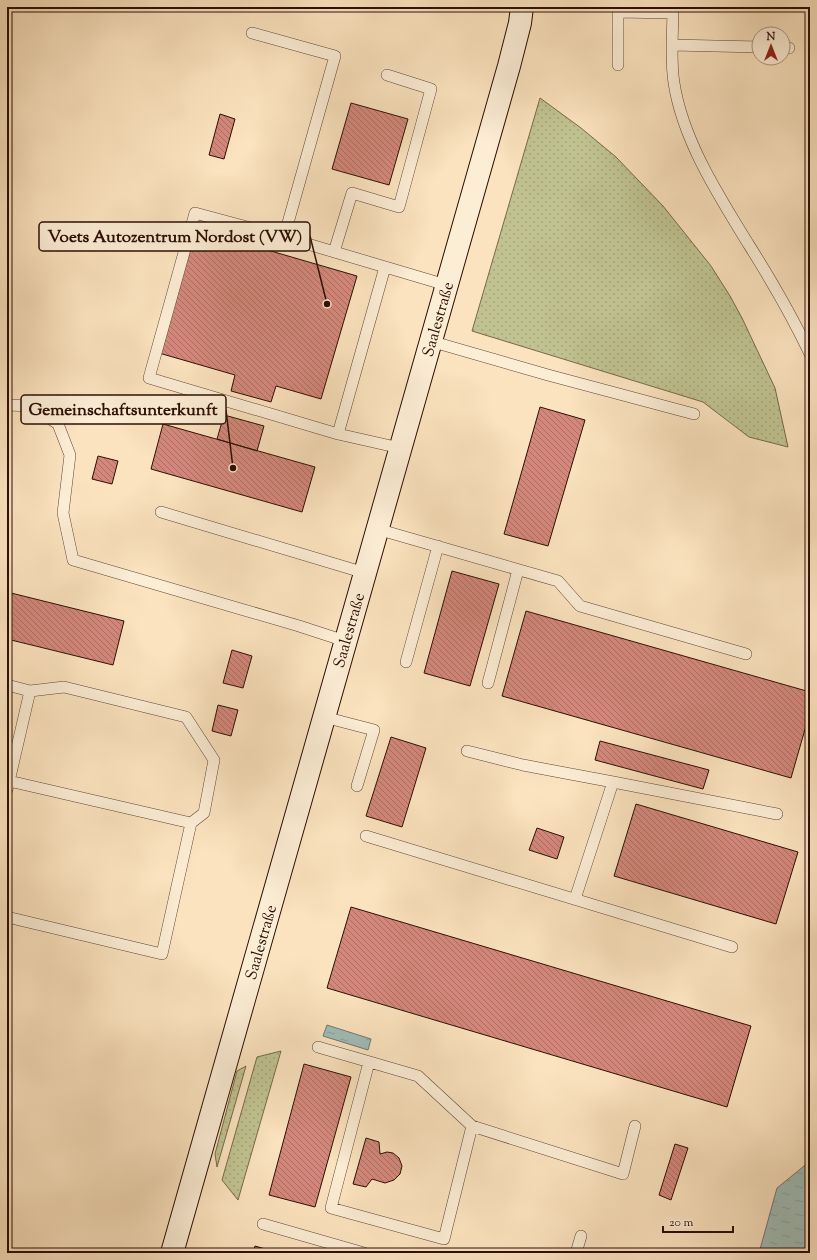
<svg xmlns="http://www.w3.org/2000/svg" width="817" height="1260" viewBox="0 0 817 1260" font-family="'Sorts Mill Goudy',serif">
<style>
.grass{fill:url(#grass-dots);stroke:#76684a}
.water{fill:url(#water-ripples);stroke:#727770}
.building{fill:url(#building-back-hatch);stroke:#2c0e03}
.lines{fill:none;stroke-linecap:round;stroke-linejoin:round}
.lane-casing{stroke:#604332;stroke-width:12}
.secondary-casing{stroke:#2c0e03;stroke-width:24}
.lane{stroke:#fcedd5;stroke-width:11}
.secondary{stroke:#fcedd5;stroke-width:22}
.labels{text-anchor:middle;stroke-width:4;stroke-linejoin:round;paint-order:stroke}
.street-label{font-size:16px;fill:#2c0e03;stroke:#fcedd5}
.leader{fill:none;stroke:#2c0e03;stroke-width:1.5}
.callout-dot{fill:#2c0e03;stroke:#fcedd5;stroke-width:1.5}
.callout{fill:#fcedd5;stroke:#2c0e03;stroke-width:1.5}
.callout-label{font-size:17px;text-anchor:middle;font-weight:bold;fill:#2c0e03}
</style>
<defs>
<pattern id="grass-dots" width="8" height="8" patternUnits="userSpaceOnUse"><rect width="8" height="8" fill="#c0c391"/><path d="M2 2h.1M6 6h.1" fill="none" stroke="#a5a67b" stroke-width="1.8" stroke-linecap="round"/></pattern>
<pattern id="water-ripples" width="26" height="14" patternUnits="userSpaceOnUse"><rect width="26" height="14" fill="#a0bdb8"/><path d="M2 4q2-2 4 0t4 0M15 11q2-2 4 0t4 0" fill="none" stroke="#8aa19d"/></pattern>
<pattern id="building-back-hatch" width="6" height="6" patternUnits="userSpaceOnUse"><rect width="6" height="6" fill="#d4887c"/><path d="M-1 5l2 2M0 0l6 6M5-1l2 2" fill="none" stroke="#ac6e63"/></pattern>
</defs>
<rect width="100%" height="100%" fill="#fbe3bf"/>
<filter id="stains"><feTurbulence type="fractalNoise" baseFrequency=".005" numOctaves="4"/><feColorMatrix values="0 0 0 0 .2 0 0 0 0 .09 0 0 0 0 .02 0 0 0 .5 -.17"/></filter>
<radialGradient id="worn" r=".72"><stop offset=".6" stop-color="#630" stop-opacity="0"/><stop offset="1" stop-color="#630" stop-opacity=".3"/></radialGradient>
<path class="grass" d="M540,98L581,128L616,157L663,206L711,266L730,296L742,318L775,388L788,447L749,437L703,402L472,331Z
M281,1051L238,1200L222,1180L257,1057Z
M246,1066L217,1167L215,1154L237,1071Z"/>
<path class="water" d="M327,1025L371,1039L368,1050L323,1036Z
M810,1159V1253H759L777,1188L809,1162Z"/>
<path class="building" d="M810,21V130H809Z
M351,103L408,119L389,185L332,169Z
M220,114L235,119L224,159L209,155Z
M195,229L357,276L321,399L276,386L271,402L231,391L235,375L159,353Z
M540,407L585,420L548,546L504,534Z
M224,415L264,426L257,451L217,439Z
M163,424L315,467L302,512L151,469Z
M98,456L118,461L112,484L92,479Z
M452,571L499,584L470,686L424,673Z
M7,592L124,621L113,665L7,639Z
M526,611L810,692V712L791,778L502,696Z
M232,650L252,656L243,688L223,683Z
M218,705L238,710L231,736L212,731Z
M391,737L426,748L402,827L366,816Z
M600,741L709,770L703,789L595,760Z
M636,804L798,852L776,924L614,876Z
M537,828L564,837L557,859L529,850Z
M351,907L751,1026L727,1107L327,988Z
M304,1064L351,1077L315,1207L269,1195Z
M366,1138L379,1142L380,1154L387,1152L393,1153L399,1158L402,1166L400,1174L394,1180L385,1183L372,1179L366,1187L353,1184Z
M675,1144L688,1148L671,1200L659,1195Z
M255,1246L279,1253H253Z"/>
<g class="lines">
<defs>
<path id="lane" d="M673,7C673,32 670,58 674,83C683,141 719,196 749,245C771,280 792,316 810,354
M252,33L335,56L284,237
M672,45L759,47
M783,48H789
M618,65V12L673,13
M334,252L352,193L399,207L431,89L387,75
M430,341L548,375L694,414
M7,405L31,406L58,424L70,455L63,513L73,560L299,626L345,641
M338,434L385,267
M400,448L338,434L149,378L195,213L284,237L446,285
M161,512L365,573
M377,529L558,581L580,606L746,654
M406,662L438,546
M488,683L518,570
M7,685L30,691L7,790
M30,691L64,687L186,717L214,760L204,813L191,823
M324,717L374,730L357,786
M467,751L523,765L613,782
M366,836L732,947
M575,899L613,782L777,814
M7,917L162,954L191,823L9,781
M318,1047L418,1076L472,1126L444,1239L331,1208L369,1062
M472,1126L623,1174L635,1126
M263,1224L364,1253
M576,1253L581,1236"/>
<path id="secondary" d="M172,1253L509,66L520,23L522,7"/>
</defs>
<use href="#lane" class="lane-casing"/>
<use href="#secondary" class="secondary-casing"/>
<use href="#lane" class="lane"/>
<use href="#secondary" class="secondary"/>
</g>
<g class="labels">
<g class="street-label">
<text transform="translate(437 319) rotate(-74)" y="6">Saalestraße</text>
<text transform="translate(348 630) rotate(-74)" y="6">Saalestraße</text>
<text transform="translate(260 942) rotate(-74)" y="6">Saalestraße</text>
</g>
</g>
<path class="leader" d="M327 304L310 236M233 468L226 410"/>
<g class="callout-dot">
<circle cx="327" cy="304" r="4"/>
<circle cx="233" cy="468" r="4"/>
</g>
<g class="callout">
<rect x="39" y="222" width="271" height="29" rx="4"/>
<rect x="21" y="395" width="205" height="29" rx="4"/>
</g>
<g class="callout-label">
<text x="175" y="242">Voets Autozentrum Nordost (VW)</text>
<text x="123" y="415">Gemeinschaftsunterkunft</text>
</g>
<rect width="817" height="1260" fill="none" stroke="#fbe3bf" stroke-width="24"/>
<rect x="8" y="8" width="801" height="1244" fill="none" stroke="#2c0e03" stroke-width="2"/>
<rect x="12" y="12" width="793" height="1236" fill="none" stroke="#2c0e03"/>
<g transform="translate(771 46)"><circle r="19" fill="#fcedd5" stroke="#a99481"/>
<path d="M0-3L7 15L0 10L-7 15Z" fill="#8f2418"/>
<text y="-6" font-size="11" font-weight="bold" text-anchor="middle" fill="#2c0e03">N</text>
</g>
<path d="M663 1226v6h70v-6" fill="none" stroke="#2c0e03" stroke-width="2"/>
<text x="669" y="1226" font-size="12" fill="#2c0e03" stroke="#fcedd5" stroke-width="3" paint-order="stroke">20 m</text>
<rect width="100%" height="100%" filter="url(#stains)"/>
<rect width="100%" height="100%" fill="url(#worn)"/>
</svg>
